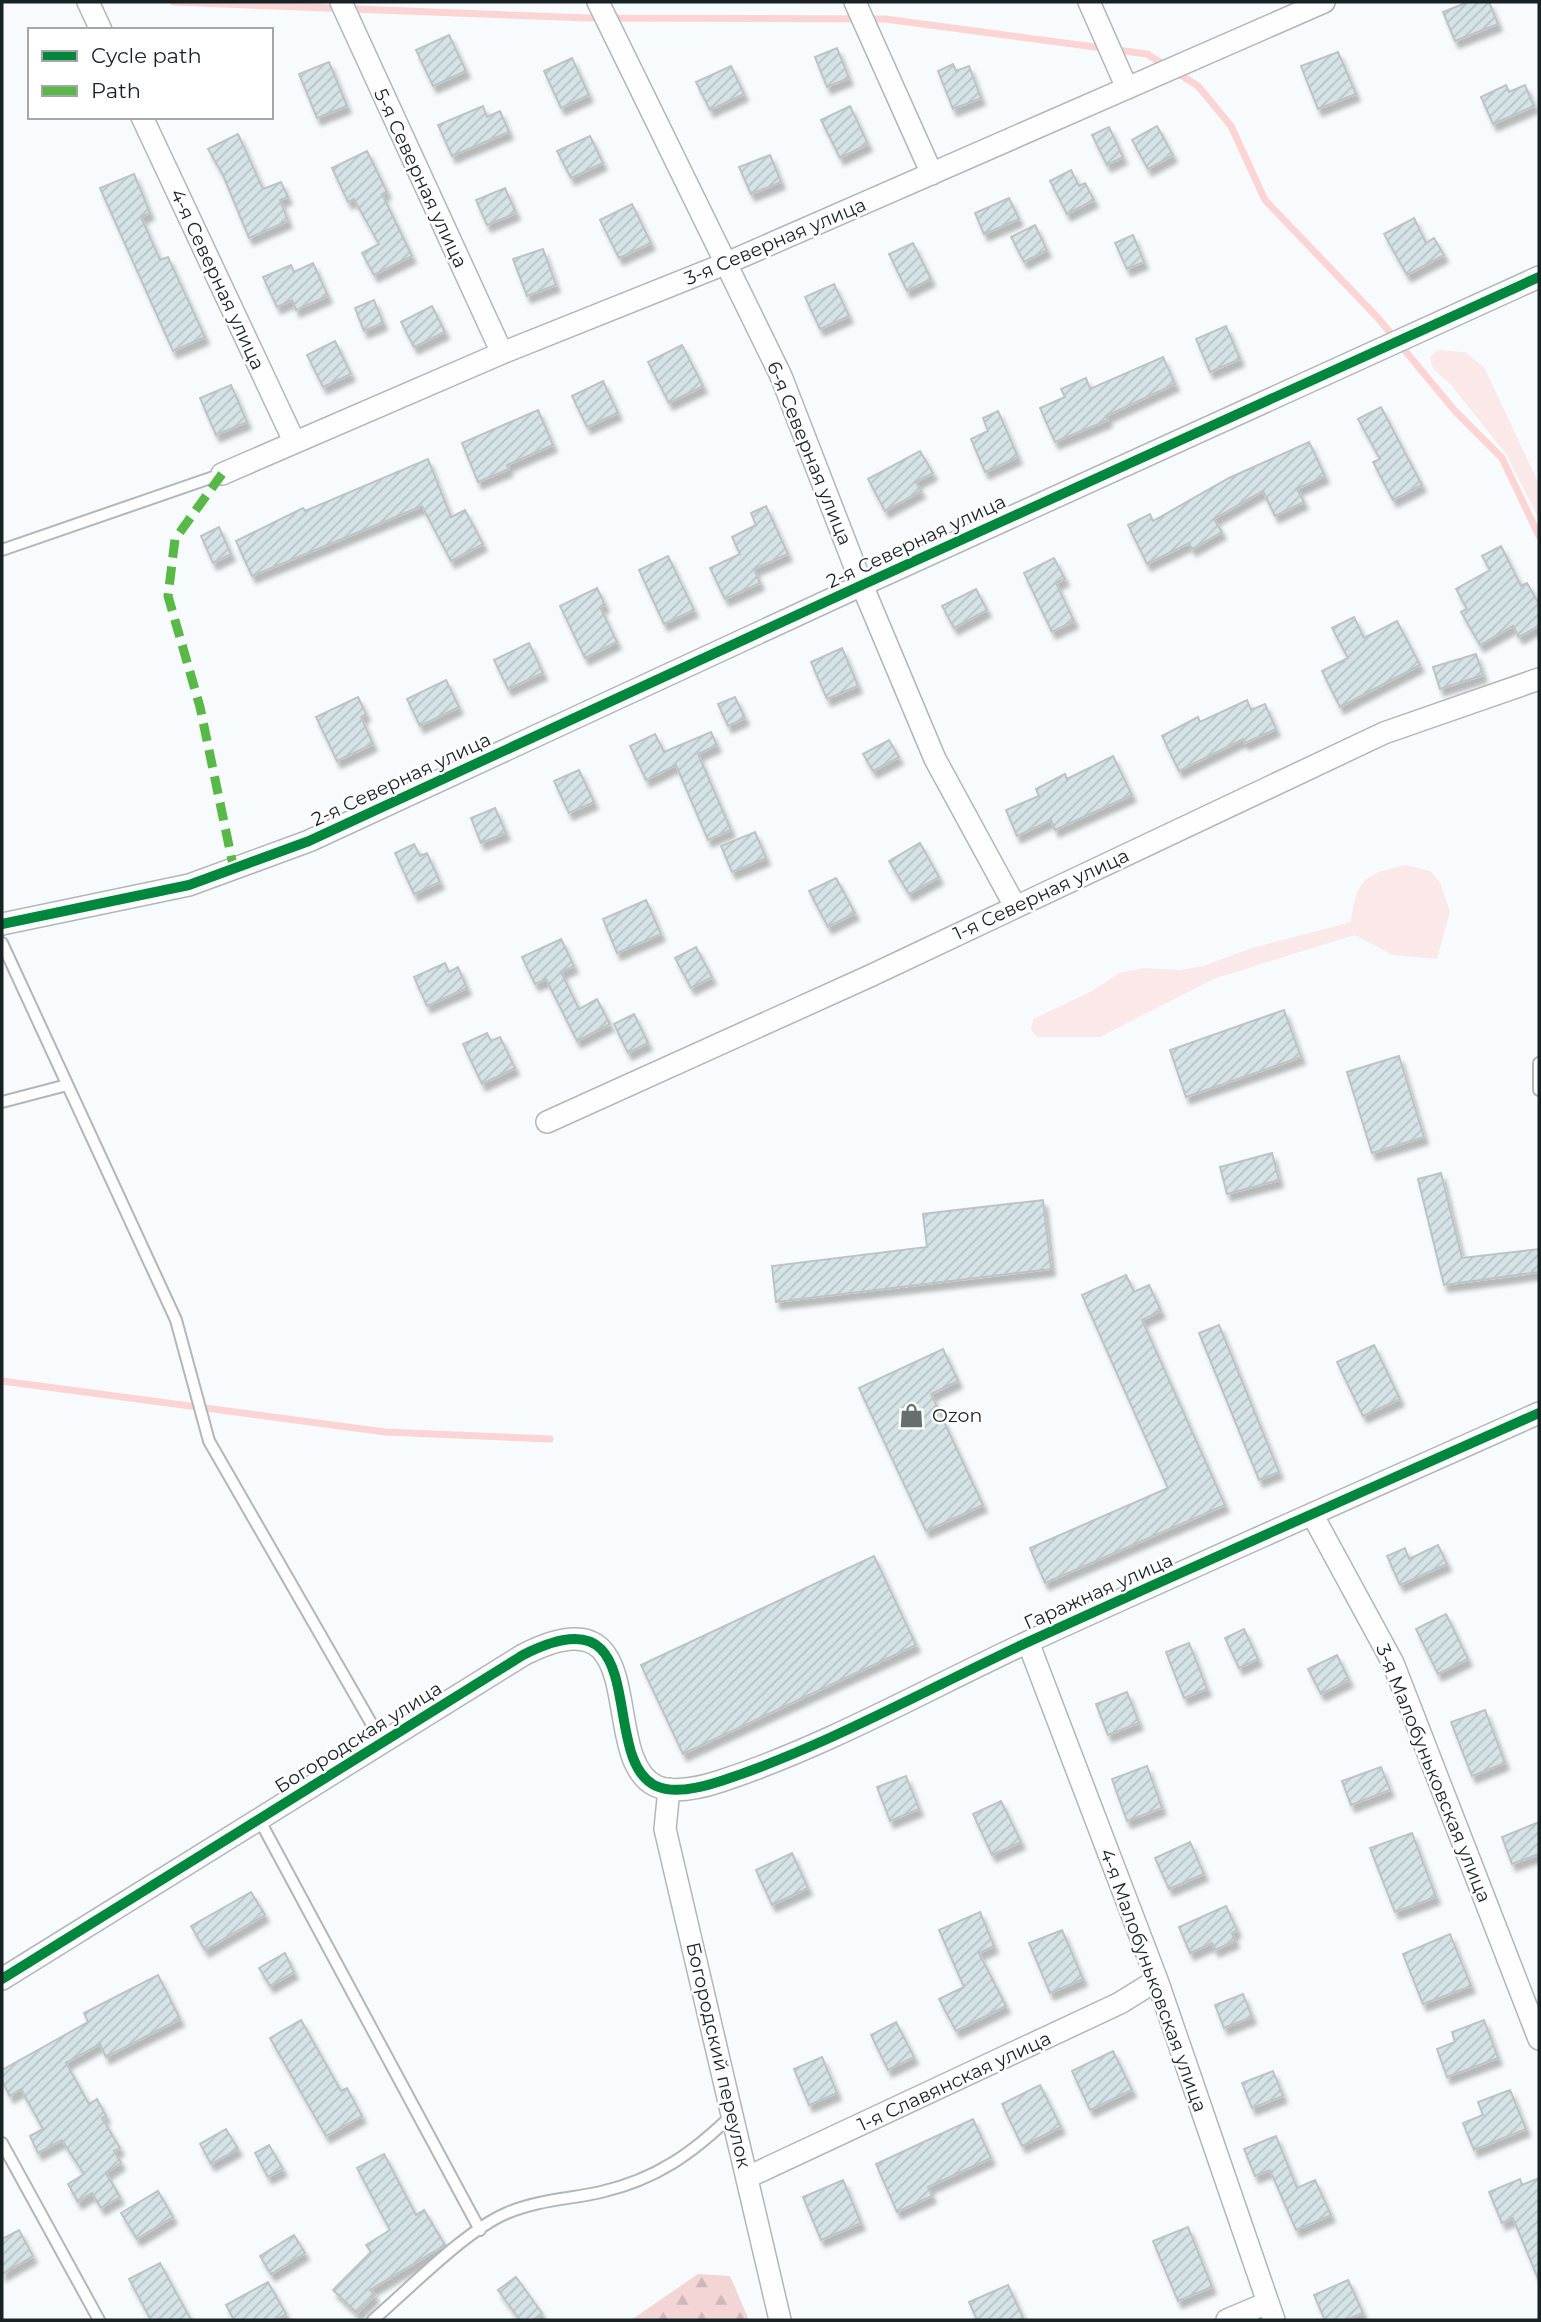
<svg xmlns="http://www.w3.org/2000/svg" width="1541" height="2322" viewBox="0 0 1541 2322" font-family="Montserrat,sans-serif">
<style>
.grass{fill:#fbe9ea}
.forest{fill:url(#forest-firs)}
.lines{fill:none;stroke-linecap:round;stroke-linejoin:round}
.stream{stroke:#fdd4d4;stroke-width:7}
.building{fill:url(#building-hatch);stroke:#bdc3c5;stroke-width:2;filter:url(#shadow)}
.service-casing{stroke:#b1b7b9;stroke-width:14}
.minor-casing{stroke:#b1b7b9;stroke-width:24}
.service{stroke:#fefeff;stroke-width:10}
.minor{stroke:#fefeff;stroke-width:21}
.quiet{stroke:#58b947;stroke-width:9;stroke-dasharray:18 9;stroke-linecap:butt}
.cycleway-casing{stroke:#fff;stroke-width:15}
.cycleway{stroke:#00873e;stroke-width:10}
.labels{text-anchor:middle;stroke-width:5;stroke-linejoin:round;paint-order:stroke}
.street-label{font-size:19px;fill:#182224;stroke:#fff}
.poi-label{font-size:19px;fill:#182224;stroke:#fff;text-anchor:start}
</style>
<defs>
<pattern id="forest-firs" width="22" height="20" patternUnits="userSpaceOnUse" patternTransform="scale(1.75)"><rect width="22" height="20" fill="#f4d5d5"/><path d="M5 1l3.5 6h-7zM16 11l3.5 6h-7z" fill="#d0b7b7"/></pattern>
<pattern id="building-hatch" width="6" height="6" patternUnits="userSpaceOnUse" patternTransform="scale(1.75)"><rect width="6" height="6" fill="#d5e3e6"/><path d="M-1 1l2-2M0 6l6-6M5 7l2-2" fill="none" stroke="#b6c2c5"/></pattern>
<filter id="shadow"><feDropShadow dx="4" dy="7" stdDeviation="2" flood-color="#0004"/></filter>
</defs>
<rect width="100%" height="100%" fill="#f8fbfd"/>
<path class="grass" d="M1438,350L1465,352L1484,367L1539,484V519L1506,454L1451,385L1433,369L1430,357Z
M1406,865L1430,871L1440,882L1450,912L1437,959L1392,955L1355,935L1216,978L1100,1037H1038L1031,1030L1033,1019L1092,991L1119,973L1143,968L1180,970L1203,966L1252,948L1351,922C1356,880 1365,873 1406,865Z"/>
<path class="forest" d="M698,2274L730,2276L749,2320H631Z"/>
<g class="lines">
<path class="stream" d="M173,2L588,18L885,19L1147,54L1198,86L1231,126L1265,200L1378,318L1455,411L1502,458L1539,536
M2,1381L385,1432L550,1439"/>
</g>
<path class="building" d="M1468,2H1489L1498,24L1455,41L1443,12Z
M449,35L466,71L433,86L416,50Z
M837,48L849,78L827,87L815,57Z
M1338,52L1356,94L1318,109L1301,66Z
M572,58L589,95L561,108L544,71Z
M329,62L347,106L317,118L299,74Z
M953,64L956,71L969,66L981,98L953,109L938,71Z
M731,66L744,94L710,110L696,82Z
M1506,85L1509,92L1525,85L1534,106L1493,124L1481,97Z
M483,106L487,117L500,111L509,132L452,156L438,125Z
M850,106L868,144L840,158L821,120Z
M1157,126L1173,155L1148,169L1132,140Z
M1109,127L1123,157L1107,165L1092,135Z
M238,134L263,189L281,182L288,197L280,200L288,221L249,238L223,175L208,149Z
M590,136L603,163L571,178L557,151Z
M367,151L387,192L382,194L412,256L374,275L362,253L379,244L354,199L348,202L332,168Z
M770,155L781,182L751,194L739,167Z
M1071,170L1079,186L1085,183L1094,200L1067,214L1050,181Z
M134,174L150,213L141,217L160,260L168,257L205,337L173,351L100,188Z
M505,188L516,213L487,225L476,200Z
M1009,198L1019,219L984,234L975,213Z
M632,204L651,243L619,258L600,220Z
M1414,218L1426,243L1434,238L1444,255L1407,275L1384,234Z
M1035,225L1047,250L1024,262L1011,237Z
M1133,235L1144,262L1127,269L1115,243Z
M913,243L931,279L907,291L889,254Z
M543,249L556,285L527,296L513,259Z
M313,263L328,296L296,310L292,300L277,307L263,277L291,265L294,272Z
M834,284L849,316L820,329L805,297Z
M374,300L383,323L364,331L355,308Z
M432,306L445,332L414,347L401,322Z
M1226,326L1240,359L1210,372L1196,339Z
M335,341L351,374L323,387L307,355Z
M682,345L703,386L669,403L648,362Z
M1163,357L1175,384L1106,416L1108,420L1055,442L1040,408L1065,397L1061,389L1086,378L1090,389Z
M603,381L618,413L587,427L572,396Z
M231,385L247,422L216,435L200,398Z
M1381,407L1422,485L1393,500L1373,462L1380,459L1358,419Z
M538,410L553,445L507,465L509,469L478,482L462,443Z
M998,411L1018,457L985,472L971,439L988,431L983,418Z
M1309,442L1325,476L1297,489L1304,502L1275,516L1263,491L1214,519L1222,532L1192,549L1189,543L1147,564L1128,525L1150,514L1153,521L1229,478Z
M920,451L933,473L916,482L921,491L885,511L868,479Z
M428,459L451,517L465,510L483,544L451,561L422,506L252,576L236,541L303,508L305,511Z
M766,506L788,554L754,569L760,583L725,599L710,568L740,554L732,537L756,525L751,513Z
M219,527L231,554L213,563L201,536Z
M1501,546L1521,586L1527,583L1539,604V626L1519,637L1513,626L1480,645L1461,612L1467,609L1456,589L1490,570L1482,556Z
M668,556L694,610L664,624L639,570Z
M1054,558L1065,579L1056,583L1074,621L1052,632L1024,573Z
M597,588L605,605L600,607L617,642L585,658L560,606Z
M976,589L987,610L954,628L942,606Z
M1354,617L1364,638L1397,621L1420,665L1340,707L1322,671L1348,658L1332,628Z
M529,643L543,673L508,689L494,660Z
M842,648L858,686L827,699L811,662Z
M1476,654L1483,675L1440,689L1433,667Z
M446,680L459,707L420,726L407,699Z
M358,697L366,714L361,717L373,744L337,761L316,717Z
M735,697L745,718L728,726L718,704Z
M1247,700L1251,710L1265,704L1276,729L1245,743L1243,739L1179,771L1162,736L1198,717L1200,722Z
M711,732L717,745L698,754L731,830L708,840L676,765L646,780L630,746L655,734L664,752Z
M889,740L899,757L873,771L863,754Z
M1113,756L1132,795L1055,830L1051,820L1017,836L1006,810L1039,796L1036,789L1065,774L1067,779Z
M579,770L594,802L569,813L554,781Z
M495,808L506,833L481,843L471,818Z
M755,832L766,858L732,872L721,846Z
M920,843L939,877L909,894L889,861Z
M414,844L420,856L427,853L440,882L414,894L395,853Z
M836,878L855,913L828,927L809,891Z
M646,900L661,934L617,953L603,919Z
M561,939L574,966L561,972L579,1009L597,999L610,1024L577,1041L546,979L535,984L522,957Z
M696,947L712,977L691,988L675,958Z
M445,963L449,972L458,967L467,988L427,1006L414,977Z
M1284,1010L1301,1057L1186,1097L1170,1050Z
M634,1014L648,1043L628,1053L614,1024Z
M487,1033L491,1041L500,1037L515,1068L482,1084L463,1044Z
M1399,1056L1424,1137L1372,1153L1347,1072Z
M1272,1153L1279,1180L1227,1194L1220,1167Z
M1441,1173L1462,1258L1539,1249V1272L1444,1285L1418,1179Z
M1043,1200L1051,1269L776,1302L772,1266L927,1247L923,1214Z
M1126,1275L1134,1292L1149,1285L1161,1311L1142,1320L1225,1505L1045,1583L1030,1548L1168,1488L1082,1295Z
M1219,1325L1279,1472L1259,1480L1199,1333Z
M1374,1345L1400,1399L1363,1416L1337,1362Z
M943,1349L958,1381L931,1394L983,1505L926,1531L859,1388Z
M1438,1545L1447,1564L1400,1585L1387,1556L1405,1548L1409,1559Z
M874,1556L916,1645L683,1754L641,1665Z
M1446,1614L1468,1659L1438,1674L1416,1629Z
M1244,1629L1258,1659L1239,1668L1225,1638Z
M1189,1643L1207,1689L1184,1698L1166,1652Z
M1337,1655L1349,1680L1321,1694L1308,1669Z
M1127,1692L1139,1723L1108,1735L1096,1704Z
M1485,1710L1505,1763L1472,1776L1451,1722Z
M1147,1766L1162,1808L1127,1821L1112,1779Z
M1381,1767L1390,1790L1351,1805L1342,1781Z
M906,1776L919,1809L890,1821L877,1787Z
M1001,1801L1021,1842L992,1855L973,1814Z
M1539,1822V1854L1512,1864L1502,1837Z
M1412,1833L1436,1897L1395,1912L1370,1848Z
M1190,1842L1204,1874L1169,1889L1155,1858Z
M792,1853L808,1888L772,1905L756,1870Z
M251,1892L265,1915L205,1950L191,1926Z
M1226,1906L1237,1930L1232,1933L1235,1941L1215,1950L1212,1943L1190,1953L1179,1927Z
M980,1912L994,1946L979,1953L1006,2006L956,2031L939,1999L964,1987L939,1930Z
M1062,1930L1083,1979L1050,1993L1029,1943Z
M1450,1934L1471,1986L1423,2004L1403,1954Z
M285,1953L294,1972L270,1986L259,1968Z
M158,1975L180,2019L106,2057L100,2044L66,2063L89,2104L97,2099L106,2116L102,2118L120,2148L114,2151L121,2163L106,2173L120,2197L101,2208L92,2193L78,2202L68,2184L84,2174L62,2140L38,2153L30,2136L43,2129L21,2089L10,2096L2,2081V2070L88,2022L84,2013Z
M1243,1994L1252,2017L1224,2028L1215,2005Z
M301,2020L341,2091L347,2088L362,2116L326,2136L270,2038Z
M1484,2020L1498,2058L1447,2077L1437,2049L1455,2042L1452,2032Z
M896,2022L914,2057L888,2070L871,2035Z
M1113,2051L1132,2090L1090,2110L1072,2071Z
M822,2057L837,2093L809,2105L794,2069Z
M1273,2071L1283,2096L1252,2108L1242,2083Z
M1040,2085L1061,2127L1022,2146L1002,2104Z
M1510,2090L1526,2129L1474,2150L1463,2123L1483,2115L1478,2102Z
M973,2119L991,2158L928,2187L932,2196L897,2212L876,2164Z
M226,2129L238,2149L211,2164L200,2144Z
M1276,2136L1297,2188L1315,2180L1331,2215L1296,2230L1270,2170L1255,2176L1244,2149Z
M269,2145L283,2169L268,2177L255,2153Z
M384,2154L416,2215L424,2210L445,2245L370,2290L375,2295L357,2313L333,2290L371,2252L366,2245L390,2230L357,2168Z
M1539,2178V2281L1513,2218L1502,2223L1489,2192L1520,2179L1522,2185Z
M843,2180L861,2223L821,2240L803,2197Z
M158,2191L173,2217L137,2239L121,2213Z
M1188,2227L1212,2287L1178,2301L1153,2241Z
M19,2230L33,2256L2,2274V2239Z
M294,2235L305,2253L271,2274L260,2256Z
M160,2263L191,2320H151L129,2279Z
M516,2277L542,2313L533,2320H520L498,2290Z
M1348,2280L1363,2313L1346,2320H1325L1314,2295Z
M268,2282L286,2314L276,2320H234L226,2305Z
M1008,2285L1024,2320H977L969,2302Z"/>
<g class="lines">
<defs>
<path id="service" d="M2,550L222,474
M2,943L176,1320L209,1441L382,1742
M1539,1063V1090
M2,1102L67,1085
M259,1819L480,2230
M2,2143L99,2320
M373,2320C408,2290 466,2230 507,2213C537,2200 570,2199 601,2192C657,2179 693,2153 733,2114"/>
<path id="minor" d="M88,2L101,30
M341,2L502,353
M598,2L781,376L862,585L935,759L1015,906
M855,2L932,174
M1089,2L1127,88
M142,117L294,441
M222,474L502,353L727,263L1324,2
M2,924L189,885L309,841L862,585L1539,277
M547,1122L870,976L1384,733L1539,679
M1312,1514L1393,1663L1539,2039
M1028,1642L1157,1980L1274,2320
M669,1789L665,1829L780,2320
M2,1979L523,1655C657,1586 596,1758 656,1786C674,1794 703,1787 721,1781C827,1746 927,1689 1028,1642C1198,1564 1369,1489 1539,1413
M748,2177L1120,2003L1157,1980
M1227,2320L1267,2303"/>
</defs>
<use href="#service" class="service-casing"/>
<use href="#minor" class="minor-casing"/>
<use href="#service" class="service"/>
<use href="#minor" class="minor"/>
<path class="quiet" d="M222,474L175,539L168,596L200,707L234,870"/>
<defs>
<path id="cycleway" d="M2,924L189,885L309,841L862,585L1539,277
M2,1979L523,1655C657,1586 596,1758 656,1786C674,1794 703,1787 721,1781C827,1746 927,1689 1028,1642C1198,1564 1369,1489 1539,1413"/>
</defs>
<use href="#cycleway" class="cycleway-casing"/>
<use href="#cycleway" class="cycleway"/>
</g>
<defs>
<symbol id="shop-bare" viewBox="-9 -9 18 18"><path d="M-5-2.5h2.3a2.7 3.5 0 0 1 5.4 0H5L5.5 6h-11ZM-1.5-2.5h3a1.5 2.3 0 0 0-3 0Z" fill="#666e70" stroke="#fff" stroke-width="2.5" paint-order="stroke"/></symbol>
</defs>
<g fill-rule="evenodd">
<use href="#shop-bare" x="894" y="1398" width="35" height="35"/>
</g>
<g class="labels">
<g class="street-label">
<text transform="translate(421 178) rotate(65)" y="7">5-я Северная улица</text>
<text transform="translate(775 241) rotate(-23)" y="7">3-я Северная улица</text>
<text transform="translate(218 279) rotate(65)" y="7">4-я Северная улица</text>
<text transform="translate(810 453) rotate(68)" y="7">6-я Северная улица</text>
<text transform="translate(916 541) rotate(-25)" y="7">2-я Северная улица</text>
<text transform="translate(401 779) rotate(-25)" y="7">2-я Северная улица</text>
<text transform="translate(1041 894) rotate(-25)" y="7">1-я Северная улица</text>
<text transform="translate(1098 1591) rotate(-24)" y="7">Гаражная улица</text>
<text transform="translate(358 1737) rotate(-32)" y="7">Богородская улица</text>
<text transform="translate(1434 1773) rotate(68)" y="7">3-я Малобуньковская улица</text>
<text transform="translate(1154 1980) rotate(70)" y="7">4-я Малобуньковская улица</text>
<text transform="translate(719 2055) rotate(77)" y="7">Богородский переулок</text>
<text transform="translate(954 2081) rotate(-25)" y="7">1-я Славянская улица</text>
</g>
<g class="poi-label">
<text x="932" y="1422">Ozon</text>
</g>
</g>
<rect width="1541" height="2322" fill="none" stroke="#182224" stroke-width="7"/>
<rect x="28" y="28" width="245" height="91" fill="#ffffff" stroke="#a3a7a7" stroke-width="2"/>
<rect x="42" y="51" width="35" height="10" fill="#00873e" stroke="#a3a7a7" stroke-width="2"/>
<text x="91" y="63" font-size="21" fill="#182224">Cycle path</text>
<rect x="42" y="86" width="35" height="10" fill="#58b947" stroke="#a3a7a7" stroke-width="2"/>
<text x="91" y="98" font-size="21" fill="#182224">Path</text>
</svg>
